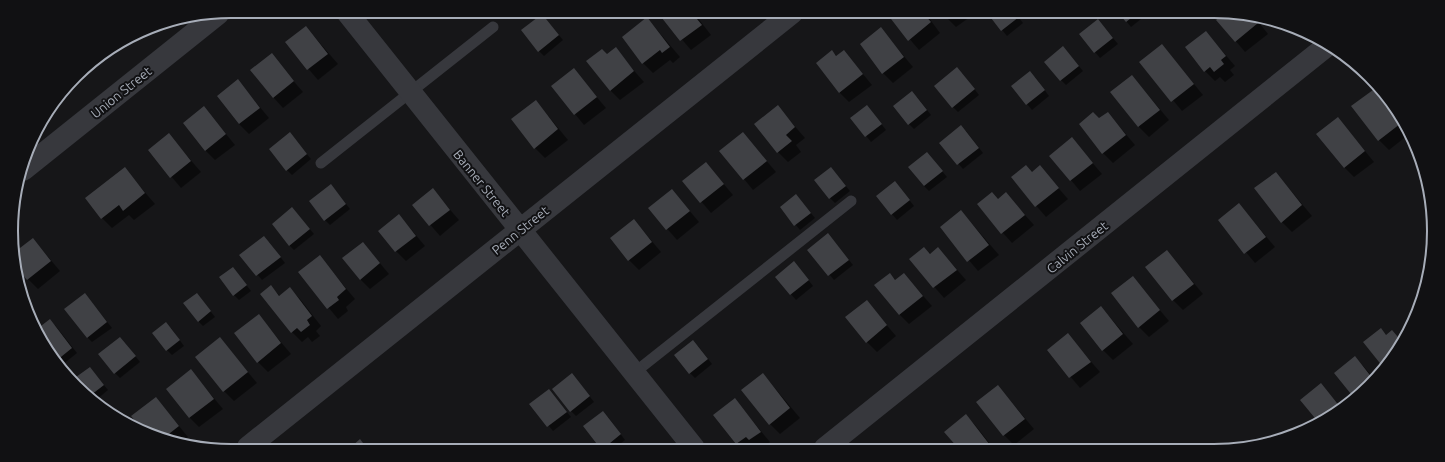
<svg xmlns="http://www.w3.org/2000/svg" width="1445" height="462" viewBox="0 0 1445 462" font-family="Ubuntu,sans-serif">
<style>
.shadow{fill:#0007}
.building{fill:#404145}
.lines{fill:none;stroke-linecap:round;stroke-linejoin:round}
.lane{stroke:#37383d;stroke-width:11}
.street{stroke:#37383d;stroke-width:22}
.labels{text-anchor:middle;stroke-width:4;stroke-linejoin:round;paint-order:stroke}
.street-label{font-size:13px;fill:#a7adb8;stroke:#111113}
.rim{fill:none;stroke:#a7adb8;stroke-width:2}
</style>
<rect width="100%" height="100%" fill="#161618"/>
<path class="shadow" d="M659,13H694L711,35L691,50Z
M891,14H926L940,33L919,50L889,15Z
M943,14H968L970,17L956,27Z
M989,14H1016L1023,23L1007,36Z
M542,15L563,40L544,56L539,51Z
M1121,15H1146L1131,27Z
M1223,15H1253L1268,34L1245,52L1218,20Z
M647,18L680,57L673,63L670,60L653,73L643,63Z
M1098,20L1118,44L1100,58L1080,34Z
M306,27L338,64L318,80L286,43Z
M881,29L913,67L893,83L883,73Z
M1206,32L1235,66L1230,70L1234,75L1225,82L1220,77L1215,81L1205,71Z
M1162,45L1203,95L1182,111L1141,62Z
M615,49L644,82L620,100L610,90L607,55Z
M844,51L872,85L849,102L839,92L832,52L837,56Z
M1068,53L1083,71L1066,85L1061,80Z
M104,54L85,69L84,68L86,66Z
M271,55L303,92L283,108L273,97Z
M574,70L606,108L584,125L552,86Z
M962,73L979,95L958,112L953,107Z
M1132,76L1169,120L1149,137L1139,127Z
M1035,77L1049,96L1032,110L1012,86Z
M238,81L269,118L249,134L239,124Z
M1373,91L1383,101L1408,135L1389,150L1379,140Z
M917,97L931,115L914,129L909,124Z
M536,101L568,140L545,158L535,148Z
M204,107L235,145L215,160L205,150Z
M778,107L805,138L796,145L801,152L788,162L778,152Z
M872,112L886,130L871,142L852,118Z
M1108,113L1135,145L1113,163L1103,153L1100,119Z
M1338,118L1374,162L1354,177L1344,167Z
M966,131L983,153L963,169L940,143Z
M743,133L776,172L753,190L721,151Z
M169,135L201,172L181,188L149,150Z
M294,139L311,159L292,175L287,170Z
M1072,139L1102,174L1080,191L1051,156Z
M927,153L947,177L929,191L924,186Z
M706,163L733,195L711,213L684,181Z
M1040,167L1068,199L1046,217L1012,178L1032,173Z
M124,168L155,204L134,220L129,215L112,228L102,218Z
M835,173L850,191L835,203L830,198Z
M1276,173L1312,216L1292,232L1282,222Z
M900,188L914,206L897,220L877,196Z
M433,190L459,220L440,236L413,205Z
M672,190L699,222L677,240L649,208Z
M336,191L350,209L330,225L325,220Z
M1006,194L1034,225L1012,243L978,205L999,200Z
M796,195L815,218L800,230L781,207Z
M1239,204L1275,247L1255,263L1219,220Z
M961,211L999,255L978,271L941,227Z
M297,214L314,234L294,250L289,245Z
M399,215L425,246L406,261L396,251Z
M634,220L661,252L639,270L629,260Z
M33,239L60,271L38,289L28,279Z
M833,240L853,265L834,280L809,250Z
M269,242L285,263L262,280L241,255Z
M363,243L389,274L370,289L360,279Z
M924,248L931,254L938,248L966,280L944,298L910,259Z
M1167,251L1203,294L1183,310L1173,300Z
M319,256L355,299L346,307L348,311L338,319L299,272Z
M799,268L813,286L796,300L776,277Z
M237,273L251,291L239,300L234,295Z
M890,274L896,281L904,274L932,306L909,324L899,314Z
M1133,278L1169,321L1149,337L1139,327Z
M271,287L280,296L290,289L300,299L321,326L316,331L320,336L312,342L308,337L302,342L292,332Z
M20,292L26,299L24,300Z
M197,294L215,317L203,326L198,321Z
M89,299L112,328L92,342L87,337Z
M866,301L896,336L877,352L867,342Z
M1101,307L1133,344L1113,360L1103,350Z
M258,315L291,354L268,372L258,362Z
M55,325L77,353L61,366L48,353L37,330Z
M171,328L184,346L172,355L167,350Z
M1068,335L1100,372L1080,388L1048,350Z
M220,339L257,383L234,401L224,391Z
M125,343L140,362L120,378L115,373Z
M698,346L712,364L695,378L690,373Z
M1355,357L1374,378L1357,398L1336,373Z
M90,368L108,390L96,400L78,377Z
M191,371L223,409L199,427L189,417Z
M763,374L800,418L780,434L770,424Z
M577,380L594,402L576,416L571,411Z
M1321,385L1342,408L1320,423L1302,400Z
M998,386L1034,429L1014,445L1004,435Z
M553,395L571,417L553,431L531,404Z
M156,398L188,437L180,443L142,428Z
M734,399L770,442L762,448L757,446L754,448H741L714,415Z
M966,416L976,426L994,449L959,448L946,432Z
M608,417L625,440L615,448H601Z"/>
<path class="building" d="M658,13H692L702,25L680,41Z
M542,14L559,35L538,52L521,30Z
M890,14H924L931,22L908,41L888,15Z
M988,14H1017L1019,17L1001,31Z
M1120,15H1135L1126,22Z
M1222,15H1252L1258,23L1235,42L1216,20Z
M647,17L670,47L662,53L660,50L642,64L622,37Z
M1098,19L1113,38L1094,53L1079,34Z
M306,26L328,54L307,70L285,42Z
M881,27L904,57L882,74L860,44Z
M1206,31L1226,56L1221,60L1224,64L1214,72L1210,67L1204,72L1185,47Z
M1162,44L1194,84L1171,102L1139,62Z
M1063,46L1079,66L1060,81L1044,62Z
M616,47L634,71L610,91L586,61L602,49L607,54Z
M832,50L836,56L844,50L863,74L839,93L816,63Z
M272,53L294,81L273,98L250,70Z
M957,67L975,89L952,108L934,86Z
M574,68L597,97L574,115L551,86Z
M1030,71L1045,90L1026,105L1011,86Z
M1132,75L1160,110L1138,127L1110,92Z
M238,79L260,108L239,124L217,96Z
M1373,90L1400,124L1378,141L1351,106Z
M912,91L927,110L908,125L893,106Z
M536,100L558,129L534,149L511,119Z
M778,105L795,127L786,135L792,141L777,153L754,124Z
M867,105L882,124L865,137L850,118Z
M204,106L226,134L205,151L183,123Z
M1093,112L1099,118L1108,112L1126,135L1102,154L1079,124Z
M1338,117L1365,151L1344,168L1316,134Z
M961,125L979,148L957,165L939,143Z
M290,132L307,154L286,171L269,149Z
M743,132L767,161L743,180L719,151Z
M169,133L191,161L170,178L148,150Z
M1072,137L1093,163L1070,181L1049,156Z
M927,152L943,171L924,186L908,167Z
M706,162L724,184L700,203L682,181Z
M1026,165L1032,172L1040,165L1059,188L1035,207L1011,177Z
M125,167L145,193L123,211L119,205L101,219L85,198Z
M831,167L846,186L829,199L814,180Z
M1276,172L1302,205L1281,223L1254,188Z
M895,181L910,200L891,215L876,196Z
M331,184L346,204L324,221L309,201Z
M433,188L450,210L429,226L412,205Z
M672,189L690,211L666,230L648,208Z
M992,192L998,199L1006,192L1025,215L1001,234L977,204Z
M796,194L811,213L794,226L780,207Z
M1239,203L1266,237L1244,254L1218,220Z
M292,207L310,229L289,246L272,224Z
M961,210L989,245L967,262L940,227Z
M399,214L416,236L395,252L378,231Z
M634,219L652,242L628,261L610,238Z
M828,233L849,260L828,276L807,250Z
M264,236L281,257L256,276L239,255Z
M33,238L51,261L27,280L17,268L16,251Z
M363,242L380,263L360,280L342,258Z
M924,247L930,254L938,247L957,270L933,288L909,259Z
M1167,250L1194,284L1172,301L1145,267Z
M320,255L346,289L337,297L339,300L327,309L298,272Z
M794,261L809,280L790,295L775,277Z
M233,267L247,285L233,296L219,277Z
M890,273L895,280L904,273L923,296L899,315L874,285Z
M1133,276L1160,310L1138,328L1111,293Z
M271,285L279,296L290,287L312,316L307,320L310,325L301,332L297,328L291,333L260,294Z
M85,293L107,322L87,338L64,309Z
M197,293L211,311L198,322L183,303Z
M867,300L887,325L866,343L845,317Z
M1101,306L1123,334L1102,351L1080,323Z
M259,314L281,343L257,363L234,333Z
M50,319L72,348L56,361L48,353L37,329Z
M166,322L180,340L166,351L152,333Z
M1381,328L1386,335L1392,330L1403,343L1383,367L1363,342Z
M1068,333L1091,362L1069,378L1047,350Z
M120,337L136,356L114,374L98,354Z
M220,337L248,372L223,392L195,357Z
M693,340L708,359L689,374L674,355Z
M1355,356L1373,379L1355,399L1334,373Z
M90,367L104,385L91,395L76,377Z
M191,369L214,399L189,418L166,389Z
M572,373L590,396L570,412L552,389Z
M763,373L790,408L769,425L741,390Z
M1321,383L1341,408L1319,423L1300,400Z
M998,385L1025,419L1003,436L976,402Z
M549,389L567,412L547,427L529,404Z
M156,397L179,426L165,437L140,427L131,416Z
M735,398L761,432L749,440L746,437L736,444L713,415Z
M603,411L621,434L604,448H600L583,426Z
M966,414L993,449L958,448L944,432Z
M360,439L366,447H351Z"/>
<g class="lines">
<path class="lane" d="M321,163L493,27
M634,373L851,201"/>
<path class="street" d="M346,11L694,448
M23,170L218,14
M248,447L792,13
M825,448L1328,45"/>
</g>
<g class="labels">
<g class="street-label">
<text transform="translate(121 92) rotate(-39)" y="5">Union Street</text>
<text transform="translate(482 183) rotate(51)" y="5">Banner Street</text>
<text transform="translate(520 230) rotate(-39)" y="5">Penn Street</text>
<text transform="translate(1077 247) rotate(-39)" y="5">Calvin Street</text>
</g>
</g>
<path d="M0 0H1445V462H0ZM231 18H1214A213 213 0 0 1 1427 231V231A213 213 0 0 1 1214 444H231A213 213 0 0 1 18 231V231A213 213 0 0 1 231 18Z" fill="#111113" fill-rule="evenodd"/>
<path class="rim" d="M231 18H1214A213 213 0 0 1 1427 231V231A213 213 0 0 1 1214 444H231A213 213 0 0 1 18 231V231A213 213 0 0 1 231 18Z"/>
</svg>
